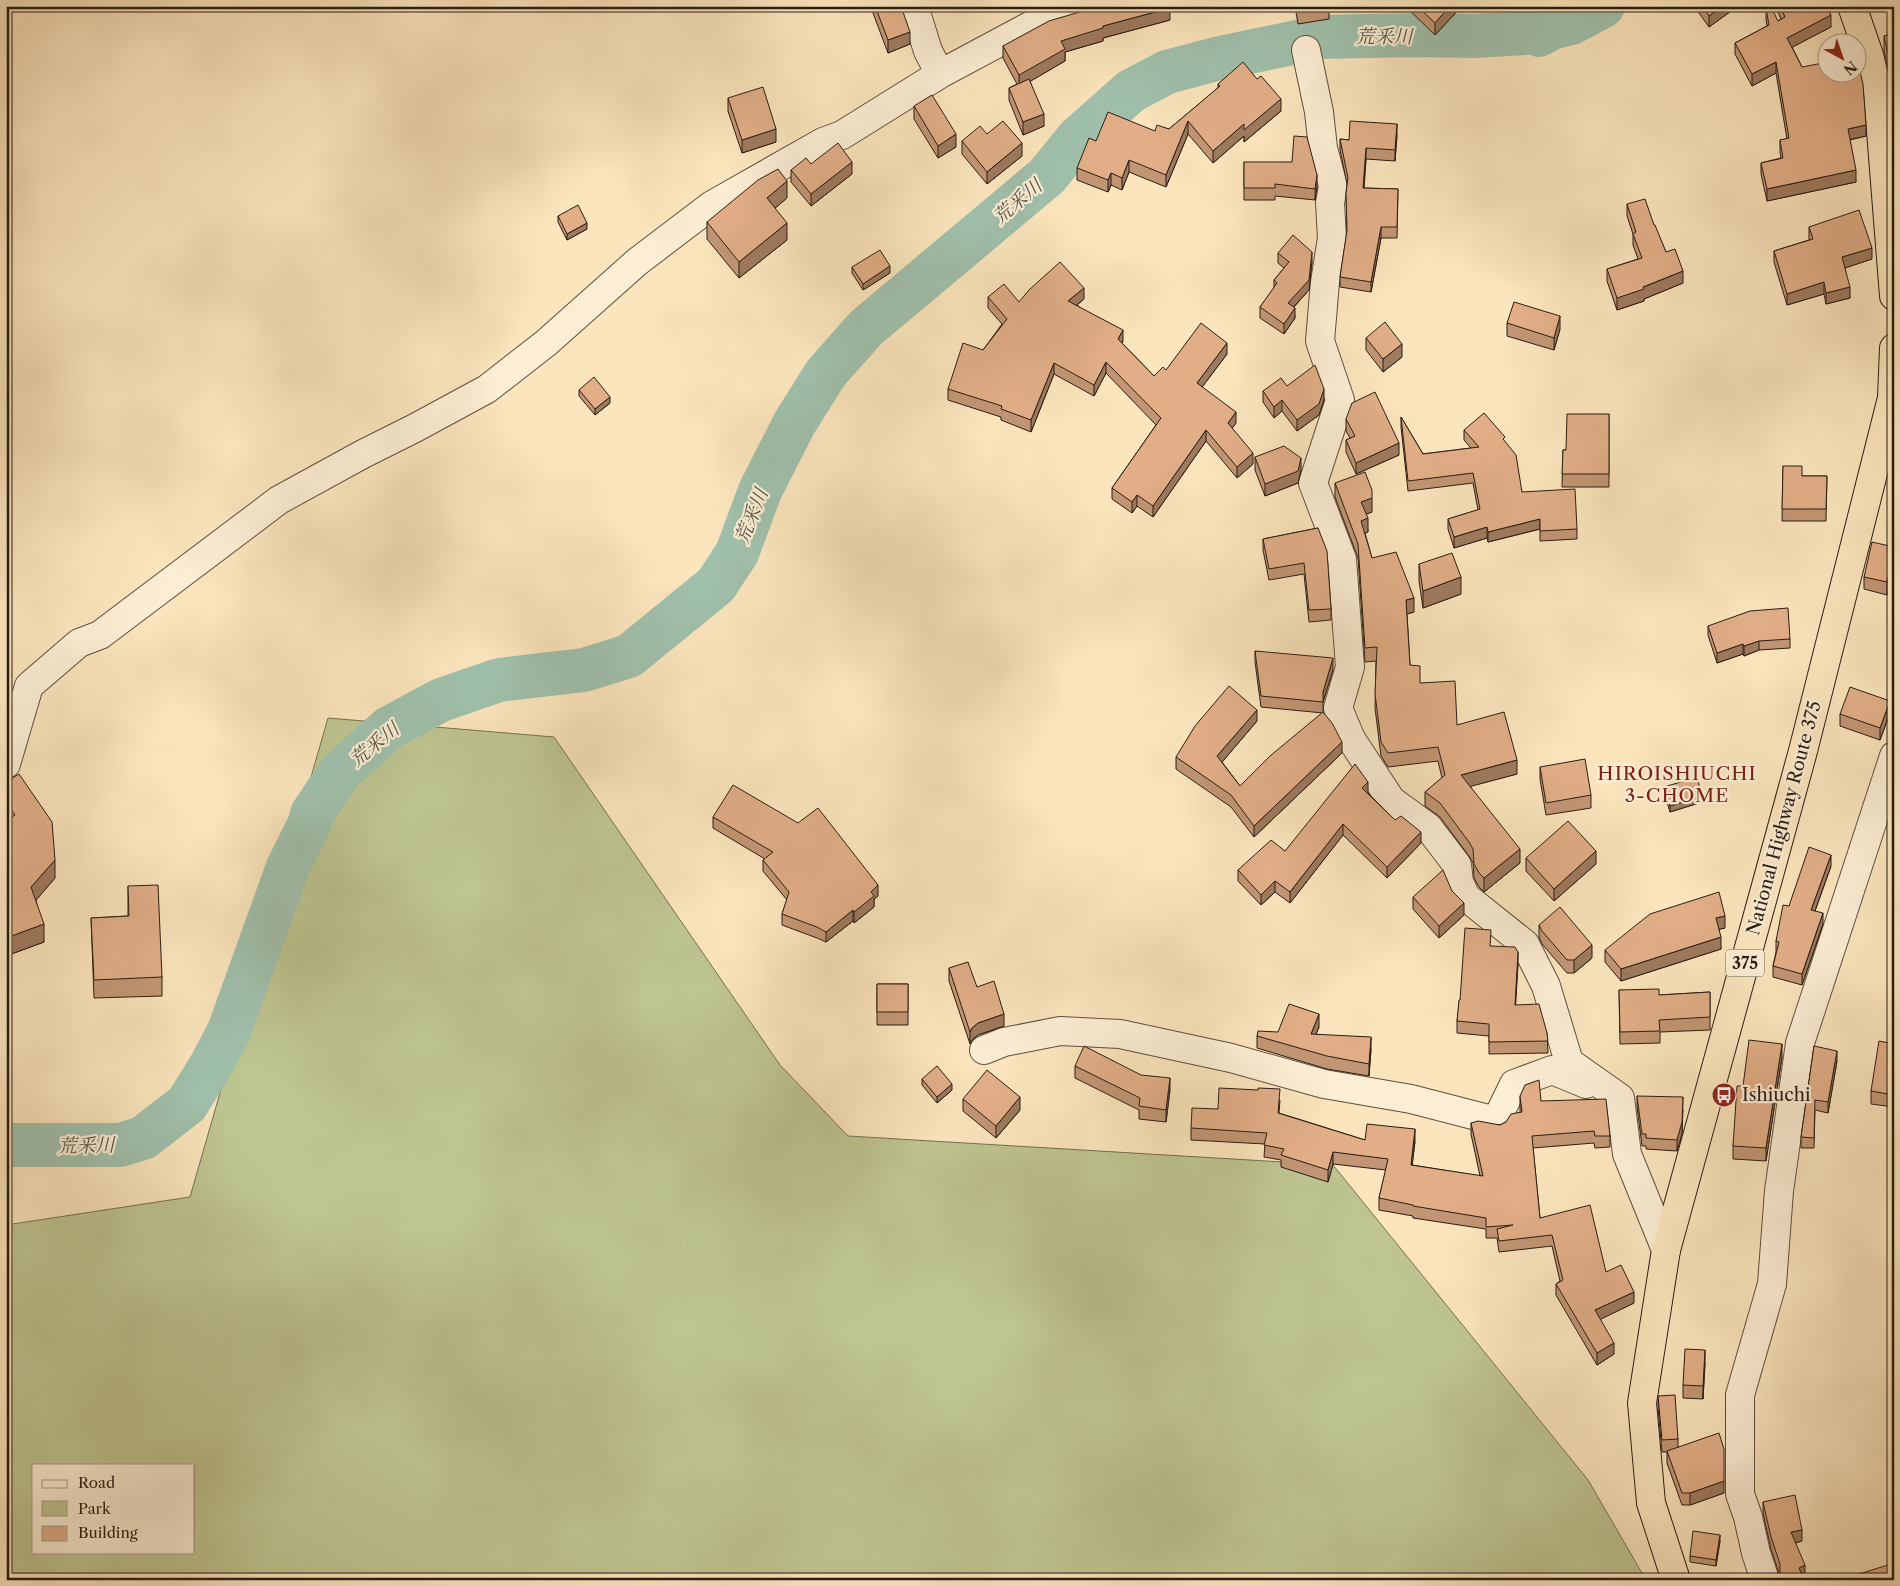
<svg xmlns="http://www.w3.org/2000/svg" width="1900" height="1586" viewBox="0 0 1900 1586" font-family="'Libre Caslon Text','Noto Serif JP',serif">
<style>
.green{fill:#bec591;stroke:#747052;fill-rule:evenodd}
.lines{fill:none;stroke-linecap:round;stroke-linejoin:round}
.river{stroke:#a0c0ac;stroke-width:44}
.minor-casing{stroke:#5e4e3e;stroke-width:30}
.highway-casing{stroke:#2a1c14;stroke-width:30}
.minor{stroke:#fceed4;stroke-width:28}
.highway{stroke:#fbe5bd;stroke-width:28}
.wall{fill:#c29674;stroke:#2a1c14}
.shaded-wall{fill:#9e7a5e;stroke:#2a1c14}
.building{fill:#e1ae87;stroke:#2a1c14}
.labels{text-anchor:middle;stroke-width:4.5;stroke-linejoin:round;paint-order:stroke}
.shield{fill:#fceed4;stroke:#695b4e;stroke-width:1}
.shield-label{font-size:16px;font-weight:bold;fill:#2a1c14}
.street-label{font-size:18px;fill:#2a1c14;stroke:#fceed4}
.poi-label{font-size:18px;fill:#2a1c14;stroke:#fceed4;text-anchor:start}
.water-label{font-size:19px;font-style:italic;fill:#535549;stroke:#fceed4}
.neighbourhood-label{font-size:19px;letter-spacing:1px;fill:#7a1f14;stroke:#fceed4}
</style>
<rect width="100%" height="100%" fill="#fbe5bd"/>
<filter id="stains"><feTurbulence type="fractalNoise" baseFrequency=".004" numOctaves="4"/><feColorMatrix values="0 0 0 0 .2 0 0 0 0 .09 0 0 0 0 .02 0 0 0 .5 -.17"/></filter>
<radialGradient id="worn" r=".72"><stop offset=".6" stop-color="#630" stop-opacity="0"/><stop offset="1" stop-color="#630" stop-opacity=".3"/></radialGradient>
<path class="green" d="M328,718L554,737L780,1065L848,1136L1333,1165L1588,1480L1646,1580H6V1225L190,1197ZM34,1465H194V1552H34Z"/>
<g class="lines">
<path class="river" d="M6,1145H120L143,1138L187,1104L211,1065L229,1031L288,867L309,825L312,814L340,772L389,728L441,700L499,680L584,670L629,656L716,585L737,553L760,491L794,424L826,373L866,328L1047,176L1078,138L1131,91L1167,72L1220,58L1321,37L1419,35L1474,36L1540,32L1539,35L1552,28L1571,23L1603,6"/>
<defs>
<path id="minor" d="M914,6L928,51L940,74
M1306,50L1319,112L1323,148L1333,186L1330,203L1332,238L1325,282L1320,341L1340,400L1313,483L1342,559L1350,667L1338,708L1351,739L1391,800L1428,827L1457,865L1459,882L1466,897L1525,944L1546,986L1569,1062L1620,1098L1627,1154L1666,1250
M6,764L29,686L79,643L100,635L279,500L363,454L415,428L487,389L546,343L637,262L712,205L823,142L842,135L940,74L1056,12L1076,6
M984,1050L1004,1042L1060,1031L1120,1034L1231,1058L1324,1084L1411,1099L1496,1121L1514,1084L1552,1070L1586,1084
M1765,1580L1756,1553L1748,1517L1740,1494V1395L1772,1284L1779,1191L1800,1043L1894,756"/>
<path id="highway" d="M1852,6L1869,55L1878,93L1894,296
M1676,1580L1651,1503L1642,1403L1666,1250L1803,751L1892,398L1894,348"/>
</defs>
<use href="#minor" class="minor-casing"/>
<use href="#highway" class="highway-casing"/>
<use href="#minor" class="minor"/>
<use href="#highway" class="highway"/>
</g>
<path class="wall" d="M873,6H901L910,44L888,53L873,13Z
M1295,6H1348L1329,11V19L1298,24Z
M1405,6H1462L1435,35Z
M1694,6H1738L1709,27Z
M1775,6H1826L1831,27L1792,47L1802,67L1866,136L1850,140L1856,182L1767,201L1761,174V163L1781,158L1780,152V140L1787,139L1776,73L1752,86L1735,54V43L1767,26L1766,19V8L1778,21L1781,19Z
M1170,20L1103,38V41L1065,52V61L1030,81L1044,126L1023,135L1009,100V88L1017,84L1003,58V46Z
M1894,33V94L1884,51V36Z
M1218,84L1281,111L1244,142V136L1213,163L1188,134L1166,187L1129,172L1122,190L1111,185L1108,192L1077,180V168L1096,141L1155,131L1169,129L1218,88Z
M728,98L776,142L742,153L728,111Z
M914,106L956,147L938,158L914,119Z
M987,134L1022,156L987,184L962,154V141Z
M1397,135L1395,161L1366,159L1364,188L1398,189L1397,238H1381L1371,292L1340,287V277L1347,232L1346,193L1347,184L1340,150V139L1349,140Z
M1244,162L1317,187L1315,200L1275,196V200H1244Z
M811,164L852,174L811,206L791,182V170Z
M787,198L775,208L787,240L739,278L707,239V222Z
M1627,204L1654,225L1666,252L1683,283L1644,299V301L1617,310L1607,281V269L1638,259L1633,245V234L1627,216Z
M558,216L587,229L567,240L558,222Z
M1809,227L1872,259L1845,268L1850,298L1826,304L1824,294L1787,305L1774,262V251L1809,240Z
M1278,253L1312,262L1309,290L1294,307L1295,318L1284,334L1260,318V307L1274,288V280L1284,268L1278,263Z
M852,267L890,273L863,290L852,273Z
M988,297L1019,302L1084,299L1077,305L1123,341L1122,343L1154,376L1166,370L1227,354L1202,387L1236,423L1232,428L1253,464L1237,478L1206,441L1153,517L1137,506L1132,513L1112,499V488L1156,425L1106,373L1094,396L1054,374L1031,432L1001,420V417L948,400V389L983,350L1002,324L988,308Z
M1507,323L1560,329L1554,350L1507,336Z
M1366,338L1402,357L1383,372L1366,350Z
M1287,386L1324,400L1319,415L1297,431L1282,411L1274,418L1263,402V391Z
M579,390L610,403L595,415L579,396Z
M1609,414V487H1562L1563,450H1566Z
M1401,417L1423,454L1471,448L1464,440V430L1505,442L1522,492L1577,529V539L1540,541V529L1488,542L1487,538L1454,548L1448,529V519L1478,510L1473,483L1408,491L1401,427Z
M1346,419L1399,455L1356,474L1346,452V440L1350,438L1346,431Z
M1255,457L1301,470L1298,483L1265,496L1255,470Z
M1783,466L1802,476H1827L1826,521H1782Z
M1335,483L1372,512L1366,514L1368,532L1365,533L1372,558L1414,612L1407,614L1410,665L1420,683L1457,725L1517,774L1470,786L1520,863L1484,892L1479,887L1474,878L1473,863L1469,856L1440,817L1425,806V792L1442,778L1438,761L1388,767L1381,756L1375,708L1376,661L1365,662L1358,558L1335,497Z
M1318,528L1331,609V620L1309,622L1304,574L1269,580L1263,550V539Z
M1894,547L1887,595L1864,589V577Z
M1419,564L1461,594L1423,608L1419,581Z
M1708,626L1790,639V648L1759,650L1744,656L1743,654L1717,663L1708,635Z
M1255,651L1333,670L1323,702V713L1342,753L1254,837L1231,807L1176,769V757L1257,721L1222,762L1240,786L1323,713L1261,707L1255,662Z
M1890,713L1880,740L1840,726V714Z
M1540,767L1591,795V808L1546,815L1540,779Z
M6,782L55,878L36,900L44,942L6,956Z
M1664,787L1702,802L1670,812L1664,793Z
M1368,793L1395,820L1421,843L1387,878L1343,835L1290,903L1275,892L1261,905L1238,881V870L1285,851Z
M713,817L878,896L874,899V907L854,923L853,921L826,942L817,938L782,925V914L787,900L763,871V860L765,859L713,828Z
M1526,858L1596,864L1554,901L1526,871Z
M1831,866L1815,911L1823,924L1802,985L1773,977V966L1776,952V941L1789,906Z
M128,886L162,977V996L94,998L91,918L128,916Z
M1413,897L1464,915L1439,938L1413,909Z
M1539,925L1592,958L1574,973H1567L1542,944L1539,937Z
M1725,928L1719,929L1721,949L1621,981L1605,962V950Z
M1491,946L1518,964L1515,1005L1547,1033L1548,1053L1489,1054V1036L1457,1033V1021L1460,1000Z
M949,968L977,987L1004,1026L978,1035L972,1040L970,1044L949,981Z
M877,984H908V1025H877Z
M1619,990L1659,995L1710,992V1030L1660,1032V1043L1620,1044Z
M1319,1027L1316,1034L1371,1049L1369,1076L1327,1069L1257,1048V1036Z
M1894,1044V1107L1871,1104V1091Z
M1814,1046L1837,1061L1828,1113L1815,1110L1814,1148H1801V1137Z
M1782,1057L1766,1161L1733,1159V1146L1743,1086Z
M1075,1066L1170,1090L1166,1122L1139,1119V1110L1075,1078Z
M922,1079L952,1090L937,1103L922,1085Z
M1520,1096L1541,1101L1610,1136V1147L1595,1148L1594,1143L1533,1148L1540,1218L1606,1272L1634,1303L1600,1319L1614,1354L1597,1365L1556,1295V1284L1560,1281L1552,1246L1499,1252L1497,1238H1486V1229L1413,1218V1216L1379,1210V1198L1386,1170L1333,1164L1328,1182L1281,1167V1160L1264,1157L1265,1144L1191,1140V1128L1218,1109L1280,1100L1279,1113L1365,1140L1415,1141L1412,1165L1480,1176L1471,1134V1123L1500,1125L1506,1122L1520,1112Z
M1637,1096L1683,1109L1682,1134L1677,1151L1646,1149V1146H1642L1637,1107Z
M963,1099L1020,1110L996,1138L963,1111Z
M1705,1363L1703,1399L1683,1398V1385Z
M1658,1396L1678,1439V1447L1724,1493L1690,1505H1682L1667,1463V1452H1662L1658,1408Z
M1763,1502L1802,1541L1795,1543L1805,1576L1803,1577L1779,1573L1771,1549L1763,1513Z
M1720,1541L1716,1566L1690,1562V1556Z"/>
<path class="shaded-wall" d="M1327,6H1348L1329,11V8Z
M1450,6H1462L1435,35V23Z
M1722,6H1738L1709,27V16Z
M1170,8V20L1103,38V41L1065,52V61L1019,88V75L1061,41L1103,26Z
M1831,15V27L1787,50V38Z
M910,32V44L888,53V40Z
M1776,62V73L1752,86V74Z
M1281,99V111L1244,142V136L1213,163V151L1244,124Z
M1044,114V126L1023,135V122Z
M1188,121V134L1166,187V175Z
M1397,124V135L1395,161V150Z
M1866,125V136L1848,140V129Z
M776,129V142L742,153V140Z
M956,134V147L938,158V146Z
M1022,143V156L987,184V172Z
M1366,148V159L1363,199V188Z
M1129,160V172L1122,190V178Z
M852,162V174L811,206V194Z
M1856,170V182L1767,201V189Z
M1111,173V185L1108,192V180Z
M1317,175V187L1315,200V189Z
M787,181V198L767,215V198Z
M587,223V229L567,240V234Z
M787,223V240L739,278V262Z
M1381,227V238L1371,292V282Z
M1872,248V259L1842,269V257Z
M1312,252V262L1309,290L1288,313V303Z
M890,266V273L863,290V284Z
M1683,271V283L1644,299V301L1617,310V298Z
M1824,282V294L1787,305V294Z
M1850,287V298L1826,304V293Z
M1084,288V299L1068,312V301Z
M1295,308V318L1284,334V324Z
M1560,316V329L1554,350V338Z
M1123,330V341L1118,350V339Z
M1227,343V354L1197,394V383Z
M1402,344V357L1383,372V359Z
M1106,362V373L1094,396V385Z
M1054,363V374L1031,432V420Z
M1324,389V400L1319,415L1297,431V420Z
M610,397V403L595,415V409Z
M1282,400V411L1274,418V407Z
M1236,412V423L1228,434V423Z
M1206,430V441L1153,517V506Z
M1399,443V455L1356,474V463Z
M1253,453V464L1237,478V467Z
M1301,458V470L1298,483L1265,496V484Z
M1137,495V506L1132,513V502Z
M1372,498V512L1361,516V502Z
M1368,518V532L1361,535V521Z
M1540,519V529L1488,542V532Z
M1487,527V538L1454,548V537Z
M1894,553V566L1887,595V582Z
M1461,577V594L1423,608V591Z
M1414,598V612L1406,614V600Z
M1759,641V650L1744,656V646Z
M1743,644V654L1717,663V653Z
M1333,658V670L1323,702V692Z
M1890,701V713L1880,740V728Z
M1257,710V721L1217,768V756Z
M1342,742V753L1254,837V826Z
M1517,760V774L1461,789V775Z
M1368,782V793L1362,799V788Z
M1702,796V802L1670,812V806Z
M1343,824V835L1290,903V892Z
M1421,832V843L1387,878V867Z
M1520,849V863L1484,892V878Z
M1596,851V864L1554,901V889Z
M1831,855V866L1811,922V910Z
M55,860V878L31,906V887Z
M1275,881V892L1261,905V895Z
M878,885V896L874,899V907L854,923V912L871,892Z
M1464,903V915L1439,938V926Z
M853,910V921L826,942V932Z
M1823,913V924L1802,985V974Z
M1725,916V928L1716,930V918Z
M44,924V942L6,956V938Z
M1721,937V949L1621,981V969Z
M1592,945V958L1574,973V960Z
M1518,952V964L1515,1016V1005Z
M1004,1014V1026L978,1035L972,1040L970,1044V1032L972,1028L978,1023Z
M1319,1014V1027L1311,1046V1034Z
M1371,1037V1049L1369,1076V1064Z
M1782,1044V1057L1766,1161V1148Z
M1837,1051V1061L1828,1113V1102Z
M1170,1078V1090L1166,1122V1110Z
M952,1084V1090L937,1103V1097Z
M1020,1097V1110L996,1138V1126Z
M1683,1097L1682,1134L1677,1151V1140Z
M1415,1129V1141L1411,1176V1165Z
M1333,1152V1164L1328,1182V1170Z
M1634,1292V1303L1595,1322V1310Z
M1614,1343V1354L1597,1365V1353Z
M1705,1350V1363L1703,1399V1386Z
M1724,1481V1493L1690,1505V1493Z
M1802,1530V1541L1791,1544V1532Z
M1720,1535V1541L1716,1566V1560Z
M1805,1565V1576L1799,1579V1568Z"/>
<path class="building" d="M875,6H901L910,32L888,40Z
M1100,6H1169L1170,8L1103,26V28L1061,41L1065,49L1019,75L1003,46L1049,21Z
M1297,6H1328L1329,8L1298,12Z
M1417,6H1450L1435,23Z
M1702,6H1722L1709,16Z
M1780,6H1826L1831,15L1787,38L1802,67L1828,62V72H1858V63L1863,84L1866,125L1848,129L1856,170L1767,189L1761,163L1783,158L1780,140L1789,138L1776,62L1752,74L1735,43L1769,25L1766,8L1771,7L1778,21L1785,17Z
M1894,33V79L1884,36Z
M1243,62L1257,79L1261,76L1281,99L1244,130V124L1213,151L1188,121L1166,175L1129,160L1122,178L1111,173L1108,180L1077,168L1089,138L1096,141L1108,112L1155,131L1157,125L1169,129L1220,86L1218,84Z
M1029,79L1044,114L1023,122L1009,88Z
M763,87L776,129L742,140L728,98Z
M932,95L956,134L938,146L914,106Z
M1003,121L1022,143L987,172L962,141L980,126L987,134Z
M1350,121L1397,124L1395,150L1366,148L1363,188L1398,189L1397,227H1381L1371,282L1340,277L1347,230L1346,193L1348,178L1340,139L1349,140Z
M1294,136L1307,137L1317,175L1315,189L1275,184V188H1244V162H1292Z
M838,143L852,162L811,194L791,170L806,158L811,164Z
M778,169L787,181L767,198L787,223L739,262L707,222L758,180Z
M1645,199L1654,225H1655L1666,252L1675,249L1683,271L1643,287L1644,289L1617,298L1607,269L1642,258L1633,234L1636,232L1627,204Z
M578,205L587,223L567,234L558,216Z
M1859,210L1872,248L1842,257L1850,287L1826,293L1824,282L1787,294L1774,251L1813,239L1809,227Z
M1293,235L1312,252L1309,280L1288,303L1295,308L1284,324L1260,307L1277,283L1274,280L1289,262L1278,253Z
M880,250L890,266L863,284L852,267Z
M1060,262L1084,288L1068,301L1123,330L1118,339L1154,376L1163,367L1166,370L1201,323L1227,343L1197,383L1236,412L1228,423L1253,453L1237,467L1206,430L1153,506L1137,495L1132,502L1112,488L1161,418L1106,362L1094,385L1054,363L1031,420L1001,409L1002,406L948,389L963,343L983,350L1007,319L988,297L1004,284L1019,302L1029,290Z
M1514,302L1560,316L1554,338L1507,323Z
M1385,322L1402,344L1383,359L1366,338Z
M1315,365L1324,389L1319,404L1297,420L1282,400L1274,407L1263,391L1281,378L1287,386Z
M594,377L610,397L595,409L579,390Z
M1375,392L1399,443L1356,463L1346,440L1355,436L1346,419L1352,403Z
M1484,413L1505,437L1503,439L1516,455L1522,492L1575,489L1577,529L1540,531V519L1488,532L1487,527L1454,537L1448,519L1480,509L1473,473L1408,481L1401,417L1423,454L1479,447L1464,430Z
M1567,414H1609V474H1562L1563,450H1566Z
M1284,446L1301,458L1298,471L1265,484L1255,457Z
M1783,466H1802V476H1827L1826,509H1782Z
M1365,472L1372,490V498L1361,502L1368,518L1361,521L1372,558L1396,552L1414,598L1406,600L1410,665L1420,666V683L1455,681L1457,725L1504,712L1517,760L1461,775L1520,849L1484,878L1479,873L1474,864L1473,849L1469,842L1440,803L1425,792L1445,775L1438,747L1388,753L1381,742L1375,694L1377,647L1365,648L1358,544L1335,483Z
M1318,528L1327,551L1331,609L1309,610L1304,563L1269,569L1263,539Z
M1872,542L1894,547V553L1887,582L1864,577Z
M1452,553L1461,577L1423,591L1419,564Z
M1788,608L1790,639L1759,641L1744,646L1743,644L1717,653L1708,626L1750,611Z
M1255,651L1333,658L1323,692V702L1261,696Z
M1229,686L1257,710L1217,756L1240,786L1270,756L1323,712L1332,723L1342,742L1254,826L1231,795L1176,757L1195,726Z
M1850,687L1890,701L1880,728L1840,714Z
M1585,759L1591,795L1546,803L1540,767Z
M1355,764L1368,782L1362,788L1395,820L1401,816L1421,832L1387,867L1343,824L1290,892L1275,881L1261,895L1238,870L1271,840L1285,851Z
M19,774L52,822L55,860L31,887L44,924L6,938V821L15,815L6,802V782Z
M1697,777L1702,796L1670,806L1664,787Z
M733,785L798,823L818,808L878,885L871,892L874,896L854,912L853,910L826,932L817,927L782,914L789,892L763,860L773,852L713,817Z
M1568,821L1596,851L1554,889L1526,858Z
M1809,847L1831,855L1811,910L1823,913L1802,974L1773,966L1779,942L1776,941L1783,905L1789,906Z
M1443,870L1452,891L1464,903L1439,926L1413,897Z
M158,885L162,977L94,980L91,918L129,916L128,886Z
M1719,892L1725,916L1716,918L1721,937L1621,969L1605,950L1650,914Z
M1560,907L1592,945L1574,960H1567L1542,931L1539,925Z
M1465,928L1491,930L1490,946L1515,947L1518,952L1515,1005L1539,1004L1547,1033L1548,1041L1489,1042V1024L1457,1021L1459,1000H1460Z
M968,962L977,987L994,981L1004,1014L978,1023L972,1028L970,1032L949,968Z
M877,984H908V1012H877Z
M1659,989V995L1710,992V1017L1659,1020L1660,1031L1620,1032L1619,990Z
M1289,1004L1319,1014L1311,1034L1371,1037L1369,1064L1327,1056L1257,1036L1258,1031L1278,1032Z
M1749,1040L1782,1044L1766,1148L1733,1146L1737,1086H1743Z
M1879,1041L1894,1044V1095L1871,1091Z
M1084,1046L1141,1075L1170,1078L1166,1110L1139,1106L1140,1098L1075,1066Z
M1814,1046L1837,1051L1828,1102L1815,1100L1814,1138L1801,1137Z
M937,1066L952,1084L937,1097L922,1079Z
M987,1070L1020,1097L996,1126L963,1099Z
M1539,1080L1541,1101L1606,1099L1610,1136H1595L1594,1131L1532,1136L1540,1218L1590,1205L1606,1272L1621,1265L1634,1292L1595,1310L1614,1343L1597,1353L1556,1284L1563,1280L1552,1235L1499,1241L1497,1229L1513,1225L1486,1227V1218L1413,1206V1205L1379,1198L1388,1159L1333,1152L1328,1170L1281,1155L1284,1149L1264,1145L1267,1133L1191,1128L1192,1108L1218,1109L1219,1088L1258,1090V1088L1280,1089L1278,1113L1365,1140L1367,1124L1415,1129L1411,1165L1483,1176L1471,1123L1478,1121L1500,1125L1506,1122L1511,1114L1522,1112L1520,1096L1525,1085Z
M1637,1096L1683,1097L1682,1122L1677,1140L1646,1138V1134H1642Z
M1685,1349L1705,1350L1703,1386L1683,1385Z
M1675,1395L1678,1439L1662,1440L1658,1396Z
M1719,1433L1724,1449V1481L1690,1493H1682L1667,1451Z
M1795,1495L1802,1530L1791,1532L1805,1565L1799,1568L1804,1580H1775L1780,1572V1564L1771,1537L1763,1502Z
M1693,1531L1720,1535L1716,1560L1690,1556Z
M1894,1563V1580H1858L1856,1575Z"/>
<defs>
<symbol id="bus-disc" viewBox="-11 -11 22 22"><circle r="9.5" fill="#8f2418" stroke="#fceed4"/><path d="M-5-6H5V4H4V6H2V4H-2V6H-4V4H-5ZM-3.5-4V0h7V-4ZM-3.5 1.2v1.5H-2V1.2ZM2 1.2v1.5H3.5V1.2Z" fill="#fff"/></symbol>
</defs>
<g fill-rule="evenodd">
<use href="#bus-disc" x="1710" y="1081" width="28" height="28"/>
</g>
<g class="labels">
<rect class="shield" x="1726" y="949.5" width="38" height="27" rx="4"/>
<g class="shield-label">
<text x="1745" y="969">375</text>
</g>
<g class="street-label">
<text transform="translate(1784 818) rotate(-75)" y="6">National Highway Route 375</text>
</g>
<g class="poi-label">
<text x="1742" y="1101">Ishiuchi</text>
</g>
<g class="water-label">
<text x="1384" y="43">荒釆川</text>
<text transform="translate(1017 201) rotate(-40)" y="7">荒釆川</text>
<text transform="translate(751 516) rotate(-68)" y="7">荒釆川</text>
<text transform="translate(374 744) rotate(-39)" y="7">荒釆川</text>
<text transform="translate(86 1145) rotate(-1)" y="7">荒釆川</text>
</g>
<g class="neighbourhood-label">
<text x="1677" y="780">HIROISHIUCHI<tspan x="1677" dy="22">3-CHOME</tspan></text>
</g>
</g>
<rect width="1900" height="1586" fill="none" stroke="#fbe5bd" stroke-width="25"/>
<rect x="8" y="8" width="1885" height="1571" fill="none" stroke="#2a1c14" stroke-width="2.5"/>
<rect x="12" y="12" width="1875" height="1561" fill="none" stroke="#2a1c14"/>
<rect x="32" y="1464" width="162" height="90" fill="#fceed4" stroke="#a89a87"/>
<rect x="42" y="1480" width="25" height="8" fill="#fceed4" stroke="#a89a87"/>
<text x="78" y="1488" font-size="15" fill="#2a1c14">Road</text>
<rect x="42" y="1501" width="25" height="15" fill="#bec591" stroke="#a89a87"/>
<text x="78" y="1514" font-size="15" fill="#2a1c14">Park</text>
<rect x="42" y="1526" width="25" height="15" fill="#e1ae87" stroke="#a89a87"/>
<text x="78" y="1538" font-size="15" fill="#2a1c14">Building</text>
<g transform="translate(1842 58) rotate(140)"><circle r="24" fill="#fceed4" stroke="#a89a87"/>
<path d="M0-4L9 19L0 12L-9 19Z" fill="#8f2418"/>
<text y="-8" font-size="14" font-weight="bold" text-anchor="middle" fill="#2a1c14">N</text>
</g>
<rect width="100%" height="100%" filter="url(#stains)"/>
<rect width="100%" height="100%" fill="url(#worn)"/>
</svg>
